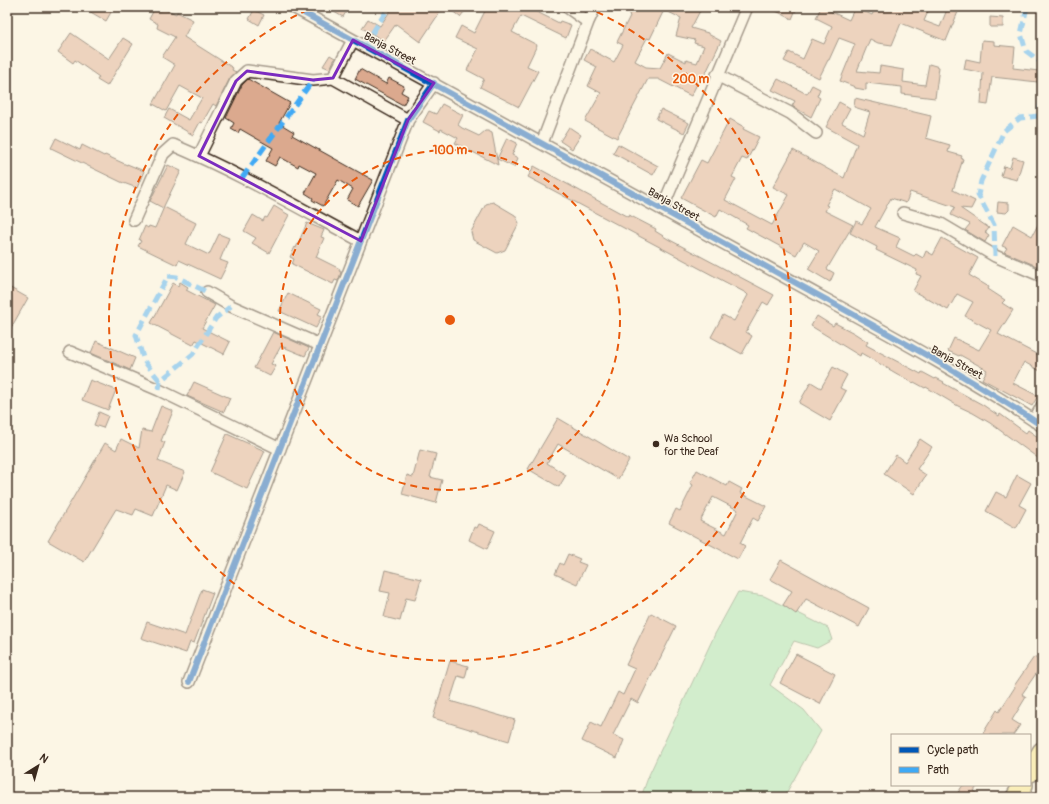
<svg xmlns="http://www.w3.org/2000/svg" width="1049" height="804" viewBox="0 0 1049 804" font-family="Pangolin,sans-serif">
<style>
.green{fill:#a0e3ae;stroke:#6e8666}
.building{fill:#dba98e;stroke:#3b2a1e;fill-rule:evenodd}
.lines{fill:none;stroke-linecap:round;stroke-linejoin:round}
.minor-casing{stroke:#3b2a1e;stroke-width:14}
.trunk-casing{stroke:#3b2a1e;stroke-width:22}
.minor{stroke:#fcf5e5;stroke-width:11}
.trunk{stroke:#f5e382;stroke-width:19}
.quiet{stroke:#3fa9f5;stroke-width:5;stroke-dasharray:10 5;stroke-linecap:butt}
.cycleway-casing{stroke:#fcf5e5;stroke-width:8}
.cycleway{stroke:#0057b8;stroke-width:6}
.marked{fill:none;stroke:#7b2cbf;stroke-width:3;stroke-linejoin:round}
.ring{fill:none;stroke:#e8590c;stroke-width:2;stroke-dasharray:7 5}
.poi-dot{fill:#3b2a1e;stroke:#fcf5e5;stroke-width:1.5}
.labels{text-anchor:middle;stroke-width:3;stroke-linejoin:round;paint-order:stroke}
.street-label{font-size:11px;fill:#3b2a1e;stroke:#fcf5e5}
.poi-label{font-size:11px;fill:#3b2a1e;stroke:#fcf5e5;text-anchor:start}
.centre{fill:#e8590c;stroke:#fcf5e5;stroke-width:2}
.ring-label{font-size:12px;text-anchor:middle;font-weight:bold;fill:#e8590c;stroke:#fcf5e5;stroke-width:3;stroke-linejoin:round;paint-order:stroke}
</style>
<rect width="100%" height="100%" fill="#fcf5e5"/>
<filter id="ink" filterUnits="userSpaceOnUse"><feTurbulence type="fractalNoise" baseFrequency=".025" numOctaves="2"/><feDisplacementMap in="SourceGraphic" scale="8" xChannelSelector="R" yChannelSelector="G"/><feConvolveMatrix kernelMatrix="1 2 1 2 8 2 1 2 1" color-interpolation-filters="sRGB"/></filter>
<g filter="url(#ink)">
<path class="green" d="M738,592L764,596L828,628L832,640L817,648L794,641L770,685L804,710L821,731L784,797H641L649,775L715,634Z"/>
<path class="building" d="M82,7H114L106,21Z
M325,7H349L343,17Z
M393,7H432L440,12L420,42L396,24L384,41L362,28L368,19L380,26Z
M447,7H468L460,17Z
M487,7H527L559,23L560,21L571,25L566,38L521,16L512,32L537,45L527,66L538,71L519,107L480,87L484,79L467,70L478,49L455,38L461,26L474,33Z
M633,7H702L691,28L708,33V34L721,41L703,79L700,78L691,96L658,79H648L617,138L585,121L601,93L588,86L597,67L584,60L590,49L614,62L623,45L617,42L630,16L629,15ZM664,10L681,18L676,36L695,40L694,43L704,46L697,63L686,60V62L668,53L660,68L646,67L635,61L647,38L650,39Z
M768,7H797L792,19Z
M821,7L849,20L855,7L872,15L875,9L879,11L881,7H930L924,21L940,27L948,7H960L946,41L901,23L892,45L878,43L870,39L857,71L879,73L880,66L904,70L903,82L925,85L929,64L939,67L935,98L902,94V87L866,83V90L855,88V87L840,81L855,44L839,38L829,60H828L819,78L784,61L789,52L803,59L812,39L824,44L832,26L816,18Z
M155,8L161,11L163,8L176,14L177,12L193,20L184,37L233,68L232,70L236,72L230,78L216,106L213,104L202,123L200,122L193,135L164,118L169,109L189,120L202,98L180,86L166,111L153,104L175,65L162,57L175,37L157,28L158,24L149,19Z
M254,10L264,15L259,25L249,19Z
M990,17L1003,18V27H990Z
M71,33L109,59L123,38L133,44L107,86L97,80L99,77L75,60L73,63L58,52Z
M982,40L994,41V45L1015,47L1013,68L1039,71L1038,82L992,77L988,105L981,104L983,73L964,69L966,59L980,62Z
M330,55L335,58L330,69L323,66Z
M360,69L386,84L389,78L404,86L401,92L408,96L403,105L355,79Z
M248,79L290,103L279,123L294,132L292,135L373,180L358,206L347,200L353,189L338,180L323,206L312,200L313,198L305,193L316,173L299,164L298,167L280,157L275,166L266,161L273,148L240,129L238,133L231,129L234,123L226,118L242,85Z
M778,79L807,94L812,85L820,89L817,96L820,98L811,117L792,106L795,101L772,90Z
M855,98L931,116L926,138L950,145L948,152L962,156L961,158L963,159L953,190L975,201L971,209L960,208L989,228L986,232H985L989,235L985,242L965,230L970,224L951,215L955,207L910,192L906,203L891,198L875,227L900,238L896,247L914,256L916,254L923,258L926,251L933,255L942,238L978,258L969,275L989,287L988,289L1005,300L1002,303L1013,310L998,334L1042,357V372L1024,362L1013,383L1038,396L1032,406L982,379L987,370L960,355L959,356L948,351L954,338L979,350L991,330L965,316L973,302L957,294L948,310L913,291L921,276L916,274L917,270L876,250L877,247L850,233L856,221L862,224L871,209L835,189L826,205L828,206L825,211L853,225L827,269L834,273L830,282L808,269L819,251L804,242L796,255L746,228L748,225L720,209L716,217L681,198L701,160L707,163L730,119L744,127L743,129L759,137L747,160L742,158L732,177L736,179L725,200L772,225L789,195L773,187L793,150L844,178L857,144L826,127L839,102L850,108L842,123L863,134L870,112L854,107Z
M442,104L463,115L458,125L462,128L479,136L485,131H488L492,133L498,165L455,143L458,138L441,129L440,131L423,122L429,111L436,114Z
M661,109L689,123L684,133L656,119Z
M569,127L581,135L572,149L560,141Z
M56,138L80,150L82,145L104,156L105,155L127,165V164L144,171L137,188L121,182L51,148Z
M507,138L517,143L512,155L518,158L514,167L497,159Z
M618,144L658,166L653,175L613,153Z
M1013,157L1023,160L1017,180L1001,176L1004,166L1010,168Z
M168,165L181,171L163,208L150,201Z
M534,166L628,217L629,215L656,229L655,231L668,239L774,295L768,305L763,302L746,332L752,336L742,354L711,337L723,315L734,321L748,295L746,293L528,177Z
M493,202L515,215L519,223L505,250L497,253L473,240L471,232L486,204Z
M998,202L1009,203V210L1006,213L997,212Z
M274,206L289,215L269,253L252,243L256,238L244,231L253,215L263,221L265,217L267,218Z
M164,207L196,223L186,244L209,255L219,234L229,238L220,260L228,263L220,279L179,260L177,265L138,246L141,241L139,240L145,226L148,228L149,226L155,228Z
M1042,217V261L1039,267L1004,252L1007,248L1002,246L1013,225L1032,236Z
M307,223L324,230L321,237L324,238L316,257L340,269L339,271L341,272L339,279L338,281L335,280L333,284L292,264L294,259L290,257L295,247L296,248Z
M180,282L188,287L186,290L215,305L202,328L230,342L224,354L196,340L193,345L151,323L173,283L178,286Z
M7,286L28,298L7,335Z
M288,293L321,309L318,314L322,316L316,328L279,311Z
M817,316L833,326L835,323L854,333L868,342L866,345L921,374L922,372L935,379L936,378L944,382L943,383L983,405L999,416L1000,414L1026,433L1028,430L1042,440V461L990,423L973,413L958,406L926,387L925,388L914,382L913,383L861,353L860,356L811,326Z
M273,332L309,348L305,356L281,346L271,364L276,366L270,376L254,368Z
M96,341L135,358L130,370L91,353Z
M833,367L847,375L840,388L846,391L830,421L799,403L811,382L821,388Z
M90,380L116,390L108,410L82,400Z
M194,382L230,398L224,412L187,396Z
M161,406L173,411L161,441L165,442L158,461L185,472L177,490L166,485L153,516L136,509L133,515L116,509L84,562L48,541L105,443L116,450L121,439L139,448L142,430L151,432Z
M99,412L108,416L103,428L94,425Z
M558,418L629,460L618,479L558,444L547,463L566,475L559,487L528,469Z
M227,434L265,451L247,489L210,472Z
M920,439L932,447L917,469L926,475L914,494L884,474L896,455L905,462Z
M420,450L436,454L430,477L442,480L436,503L402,494L407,475L413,477Z
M697,470L727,486L729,482L742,489L740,493L766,506L758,521L753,518L740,543L745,546L738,559L669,523L676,509L680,511L693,485L690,483ZM713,497L738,510L726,534L700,521Z
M1017,475L1031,483L1019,505L1026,509L1016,528L986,511L996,492L1006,497Z
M479,524L495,531L487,549L469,540L474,527L477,528Z
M568,554L580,559L578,562L586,565L577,584L555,574L560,563L563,565Z
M781,560L869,608L859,627L806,599L796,614L783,605L792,591L770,579Z
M385,570L421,579L415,600L406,598L400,621L384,617L390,593L380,591Z
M202,589L213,593L194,643L190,642L186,653L141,638L147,622L185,635Z
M651,613L676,626L638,703L631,699L613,735L624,740L617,758L582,741L591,722L601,727L618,692L623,695L635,669L626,665Z
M796,654L835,674L820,704L780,683Z
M1034,657L1042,662V665L1022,694L1026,697L1012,720L1020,725L1013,735H982L997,710L999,712L1015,687L1014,686Z
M450,661L468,666L465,678L458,676L450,701L515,720L509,741L433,718Z
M963,785H978L974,791L983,797H955Z"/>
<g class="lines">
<defs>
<path id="minor" d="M293,7C447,91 601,175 754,260C851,314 951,365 1042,426
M567,7L588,22
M717,75L790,113L816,133
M333,78L408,120
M542,143L588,22L595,7
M199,156L236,81L247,71L313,80L333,78L353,40
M662,209L747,7
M903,213L941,224L995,256L1042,276
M134,220L163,154L173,145C237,172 299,208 361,241
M207,292L231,306L320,345
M70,352L159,390L280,449
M1034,421L1042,406
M189,682L408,120L434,83"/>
<path id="trunk" d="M1030,772L1042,752
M1016,797L1023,785"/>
</defs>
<use href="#minor" class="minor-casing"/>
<use href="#trunk" class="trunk-casing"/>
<use href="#minor" class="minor"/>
<use href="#trunk" class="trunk"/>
<path class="quiet" d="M1027,7L1021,34L1026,51L1042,63
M364,46L389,7
M242,178L313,80
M995,256L994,225L978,195L981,181L1004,131L1020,118L1038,116L1042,98
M160,381L144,361L136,335L168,276L177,277L207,292
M159,390L160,381L193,354L216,318L231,306"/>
<defs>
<path id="cycleway" d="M293,7C447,91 601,175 754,260C851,314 951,365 1042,426
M189,682L408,120L434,83"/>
</defs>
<use href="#cycleway" class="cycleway-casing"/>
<use href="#cycleway" class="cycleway"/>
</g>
</g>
<path d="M0 0H1049V804H0ZM353,40L434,83L408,120L361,241L199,156L236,81L247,71L313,80L333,78Z" fill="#fcf5e5" fill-opacity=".55" fill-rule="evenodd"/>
<path class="marked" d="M353,40L434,83L408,120L361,241L199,156L236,81L247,71L313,80L333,78Z"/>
<g class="ring">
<circle cx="450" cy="320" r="170"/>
<path d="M586 7A341 341 0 1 1 314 7"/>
</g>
<circle class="poi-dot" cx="656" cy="444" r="4"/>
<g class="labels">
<g class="street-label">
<text transform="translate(390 48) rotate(28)" y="4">Banja Street</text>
<text transform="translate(674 204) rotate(29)" y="4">Banja Street</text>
<text transform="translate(957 362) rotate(29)" y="4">Banja Street</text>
</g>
<g class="poi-label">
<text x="664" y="442">Wa School<tspan x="664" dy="13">for the Deaf</tspan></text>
</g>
</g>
<circle cx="450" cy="320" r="6" class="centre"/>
<g class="ring-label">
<text x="691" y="83">200 m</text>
<text x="450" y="154">100 m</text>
</g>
<rect width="1049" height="804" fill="none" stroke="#fcf5e5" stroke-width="24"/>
<rect x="12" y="12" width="1025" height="780" fill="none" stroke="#3b2a1e" stroke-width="1.5" filter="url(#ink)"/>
<rect x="891" y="734" width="140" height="52" fill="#fcf5e5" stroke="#afa495"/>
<rect x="899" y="747" width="20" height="6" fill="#0057b8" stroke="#afa495"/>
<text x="927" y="754" font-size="12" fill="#3b2a1e">Cycle path</text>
<rect x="899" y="767" width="20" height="6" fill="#3fa9f5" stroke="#afa495"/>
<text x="927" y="774" font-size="12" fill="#3b2a1e">Path</text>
<g transform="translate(38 766) rotate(37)" stroke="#fcf5e5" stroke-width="3" paint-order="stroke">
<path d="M0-3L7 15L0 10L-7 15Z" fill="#3b2a1e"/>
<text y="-6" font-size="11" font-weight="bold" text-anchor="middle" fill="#3b2a1e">N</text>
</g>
</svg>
